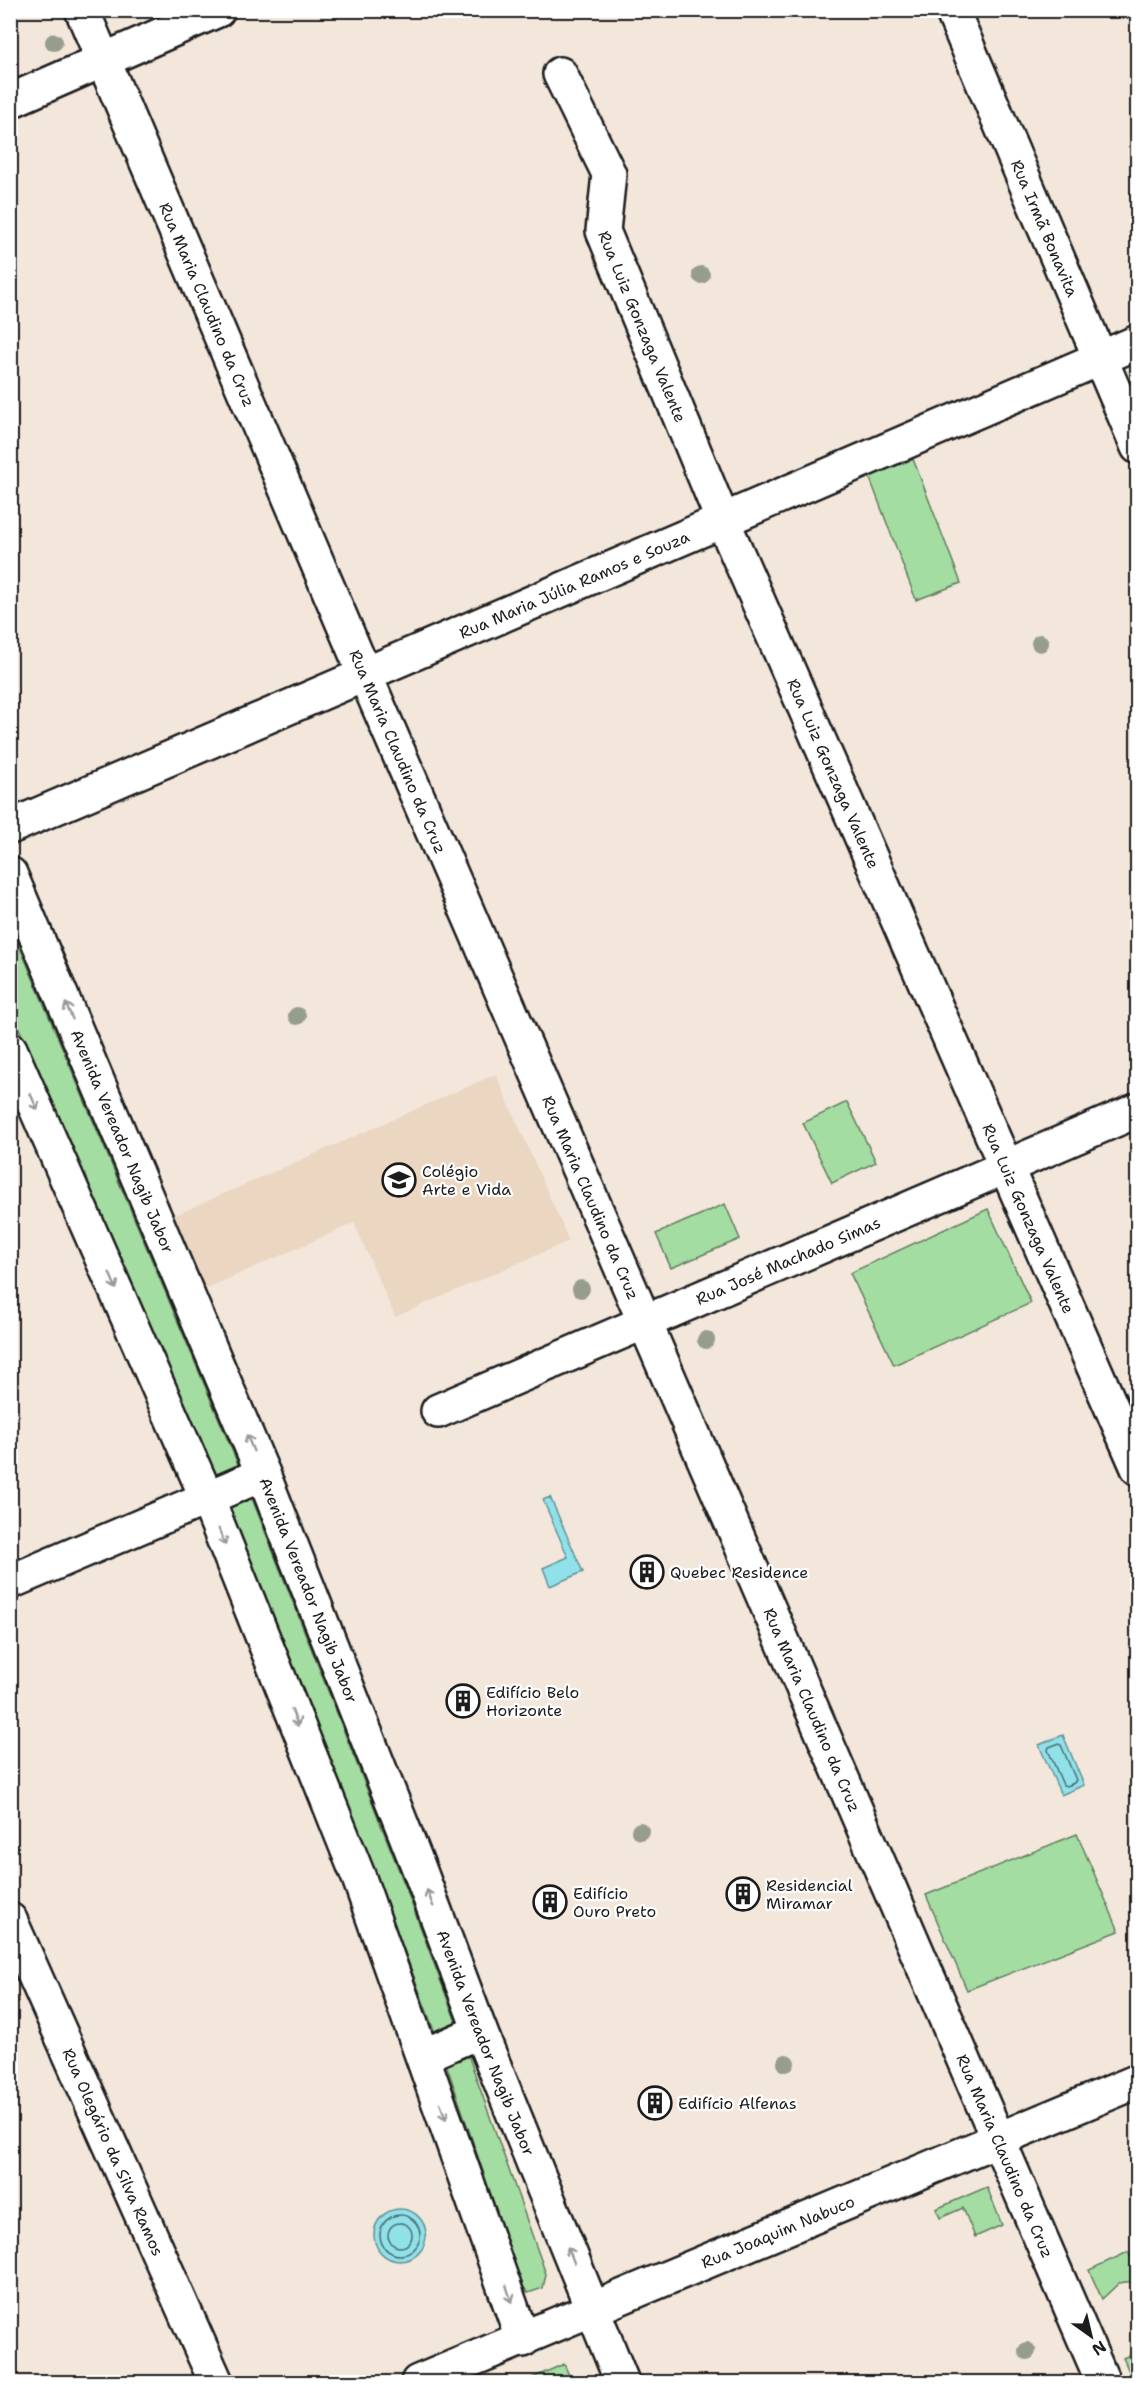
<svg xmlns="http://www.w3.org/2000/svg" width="1148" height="2393" viewBox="0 0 1148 2393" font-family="'Shantell Sans',sans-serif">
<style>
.built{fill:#ebd6c2}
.green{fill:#a4dda2;stroke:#607c5f;stroke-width:1.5}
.water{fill:#90e1e9;stroke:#629297;stroke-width:1.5}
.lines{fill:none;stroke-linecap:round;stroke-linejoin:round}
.shore{stroke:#4a6b6e;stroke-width:1.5}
.street-casing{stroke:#1c1c1c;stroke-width:38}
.secondary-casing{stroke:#1c1c1c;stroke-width:38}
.street{stroke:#fff;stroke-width:33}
.secondary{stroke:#fff;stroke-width:33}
.tree{fill:#979d8c}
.oneway{stroke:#999}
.labels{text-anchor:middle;stroke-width:4.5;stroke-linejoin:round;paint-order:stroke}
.street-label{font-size:16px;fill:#1c1c1c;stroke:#fff}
.poi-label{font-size:16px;fill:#1c1c1c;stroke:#fff;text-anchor:start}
</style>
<rect width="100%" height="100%" fill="#f3e7db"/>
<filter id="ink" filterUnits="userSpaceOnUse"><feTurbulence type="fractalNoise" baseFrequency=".0167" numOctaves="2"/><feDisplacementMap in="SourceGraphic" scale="12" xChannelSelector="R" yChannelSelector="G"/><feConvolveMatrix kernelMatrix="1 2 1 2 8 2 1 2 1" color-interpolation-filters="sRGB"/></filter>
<g filter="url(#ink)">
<path class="built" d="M496,1074L569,1241L395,1317L354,1223L205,1289L173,1216Z"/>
<path class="green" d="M913,459L961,583L916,600L869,476Z
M10,924L245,1481L400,1873L462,2038L546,2274L543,2288L528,2293L522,2285L441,2049L380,1886L11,1009Z
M847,1102L876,1162L832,1183L803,1123Z
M725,1204L740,1239L671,1268L656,1234Z
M988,1209L1031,1303L894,1365L850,1273Z
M1077,1834L1119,1931L967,1990L926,1895Z
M987,2187L1002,2225L975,2237L963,2208L940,2218L936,2209Z
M1128,2252L1137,2268V2276L1133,2281L1119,2283L1102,2299L1089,2270Z
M1137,2352V2382H1134L1123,2358Z
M564,2364L572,2382H523Z"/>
<path class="water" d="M550,1497L583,1572L550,1586L543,1568L568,1557L543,1500Z
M1063,1735L1084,1785L1061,1795L1039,1745Z
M374 2235a26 26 0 1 1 52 0a26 26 0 1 1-52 0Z"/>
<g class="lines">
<path class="shore" d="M1057,1744L1061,1745L1076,1780L1074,1783L1067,1786L1063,1785L1048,1750L1049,1747Z
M380 2235a20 20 0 1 1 40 0a20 20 0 1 1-40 0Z
M388 2235a12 12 0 1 1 24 0a12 12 0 1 1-24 0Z"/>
<defs>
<g id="street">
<path id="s1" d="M82,10L365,675L1103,2382"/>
<path id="s2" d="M560,74L609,174L603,231L723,521L1138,1468"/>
<path d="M10,101L218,10"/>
<path id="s3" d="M10,827L1138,342"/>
<path id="s4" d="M438,1411L1138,1110"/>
<path d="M10,1582L207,1498"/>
<path id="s5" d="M10,1920L216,2382"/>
</g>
<g id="secondary">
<path id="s6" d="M952,10L1138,447"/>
<path id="s7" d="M10,874L263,1474L418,1866L480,2031L622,2382"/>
<path d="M10,1049L207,1498L359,1878L523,2340"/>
<path d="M207,1498L263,1474"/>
<path d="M423,2056L480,2031"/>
<path id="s8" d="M418,2382L1138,2081"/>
</g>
</defs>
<use href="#street" class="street-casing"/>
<use href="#secondary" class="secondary-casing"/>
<use href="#street" class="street"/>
<use href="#secondary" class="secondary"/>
</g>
<g class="tree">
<circle cx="54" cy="42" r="9"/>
<circle cx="701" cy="275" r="9"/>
<circle cx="1040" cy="643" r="9"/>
<circle cx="297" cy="1016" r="9"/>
<circle cx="581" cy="1289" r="9"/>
<circle cx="706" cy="1340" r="9"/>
<circle cx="640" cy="1831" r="9"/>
<circle cx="786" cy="2063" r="9"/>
<circle cx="1027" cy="2351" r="9"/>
</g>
<defs><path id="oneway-shaft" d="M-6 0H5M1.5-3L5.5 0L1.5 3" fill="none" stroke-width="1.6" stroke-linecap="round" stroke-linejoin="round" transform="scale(1.5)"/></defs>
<g class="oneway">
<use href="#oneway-shaft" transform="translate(69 1011) rotate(-113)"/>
<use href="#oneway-shaft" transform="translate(34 1102) rotate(66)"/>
<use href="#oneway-shaft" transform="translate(113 1281) rotate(67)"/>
<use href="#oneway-shaft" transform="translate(250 1443) rotate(-113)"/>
<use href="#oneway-shaft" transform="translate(222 1537) rotate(68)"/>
<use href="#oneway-shaft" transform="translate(295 1718) rotate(68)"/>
<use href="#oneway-shaft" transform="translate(430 1898) rotate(-111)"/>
<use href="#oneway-shaft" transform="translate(443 2111) rotate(70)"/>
<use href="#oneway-shaft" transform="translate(571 2255) rotate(-112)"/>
<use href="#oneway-shaft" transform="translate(509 2294) rotate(72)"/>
</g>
</g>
<defs>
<symbol id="school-ring" viewBox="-11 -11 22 22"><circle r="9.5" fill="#fff" stroke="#1c1c1c" stroke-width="1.5"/><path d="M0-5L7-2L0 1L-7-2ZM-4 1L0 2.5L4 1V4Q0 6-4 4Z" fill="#1c1c1c"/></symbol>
<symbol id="building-ring" viewBox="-11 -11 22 22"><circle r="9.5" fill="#fff" stroke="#1c1c1c" stroke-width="1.5"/><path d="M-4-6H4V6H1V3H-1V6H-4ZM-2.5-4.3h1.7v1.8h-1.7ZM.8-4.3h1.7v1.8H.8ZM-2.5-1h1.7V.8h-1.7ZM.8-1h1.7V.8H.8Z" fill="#1c1c1c"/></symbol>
</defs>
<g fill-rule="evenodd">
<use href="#school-ring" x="380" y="1161" width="38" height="38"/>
<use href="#building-ring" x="628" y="1553" width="38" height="38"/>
<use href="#building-ring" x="444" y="1682" width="38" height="38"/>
<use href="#building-ring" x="724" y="1875" width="38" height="38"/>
<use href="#building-ring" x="531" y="1883" width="38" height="38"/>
<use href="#building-ring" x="636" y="2084" width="38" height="38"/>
</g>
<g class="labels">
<g class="street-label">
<text dy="6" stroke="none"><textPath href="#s6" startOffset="237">Rua Irmã Bonavita</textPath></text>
<text dy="6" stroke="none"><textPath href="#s1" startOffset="320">Rua Maria Claudino da Cruz</textPath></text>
<text dy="6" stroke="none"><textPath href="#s2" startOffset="272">Rua Luiz Gonzaga Valente</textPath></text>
<text dy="6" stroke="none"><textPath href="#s3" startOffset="614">Rua Maria Júlia Ramos e Souza</textPath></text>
<text dy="6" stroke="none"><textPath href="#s1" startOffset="806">Rua Maria Claudino da Cruz</textPath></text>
<text dy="6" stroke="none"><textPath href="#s2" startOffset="758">Rua Luiz Gonzaga Valente</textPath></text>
<text dy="6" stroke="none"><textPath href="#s7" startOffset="290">Avenida Vereador Nagib Jabor</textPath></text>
<text dy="6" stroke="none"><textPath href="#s1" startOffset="1292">Rua Maria Claudino da Cruz</textPath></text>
<text dy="6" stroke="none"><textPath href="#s2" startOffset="1244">Rua Luiz Gonzaga Valente</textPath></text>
<text dy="6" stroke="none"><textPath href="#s4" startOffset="381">Rua José Machado Simas</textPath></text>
<text dy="6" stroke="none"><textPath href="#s7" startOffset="776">Avenida Vereador Nagib Jabor</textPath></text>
<text dy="6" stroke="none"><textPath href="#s1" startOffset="1850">Rua Maria Claudino da Cruz</textPath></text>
<text dy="6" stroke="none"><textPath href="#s7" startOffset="1262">Avenida Vereador Nagib Jabor</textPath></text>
<text dy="6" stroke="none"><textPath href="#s5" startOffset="254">Rua Olegário da Silva Ramos</textPath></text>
<text dy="6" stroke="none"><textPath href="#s1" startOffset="2336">Rua Maria Claudino da Cruz</textPath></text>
<text dy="6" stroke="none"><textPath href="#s8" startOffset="390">Rua Joaquim Nabuco</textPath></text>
</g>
<g class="poi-label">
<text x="422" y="1177">Colégio<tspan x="422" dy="18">Arte e Vida</tspan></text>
<text x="670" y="1578">Quebec Residence</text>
<text x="486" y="1698">Edifício Belo<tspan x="486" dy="18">Horizonte</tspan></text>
<text x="766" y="1891">Residencial<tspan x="766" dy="18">Miramar</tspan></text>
<text x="573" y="1899">Edifício<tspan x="573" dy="18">Ouro Preto</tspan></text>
<text x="678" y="2109">Edifício Alfenas</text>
</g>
</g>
<rect width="1148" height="2393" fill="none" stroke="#fff" stroke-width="36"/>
<rect x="18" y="18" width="1112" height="2357" fill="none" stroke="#1c1c1c" stroke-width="2" filter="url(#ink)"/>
<g transform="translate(1091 2336) rotate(146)" stroke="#ffffff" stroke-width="4.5" paint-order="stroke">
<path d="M0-4.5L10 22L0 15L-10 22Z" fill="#1c1c1c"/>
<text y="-9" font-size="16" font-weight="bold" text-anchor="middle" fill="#1c1c1c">N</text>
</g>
</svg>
